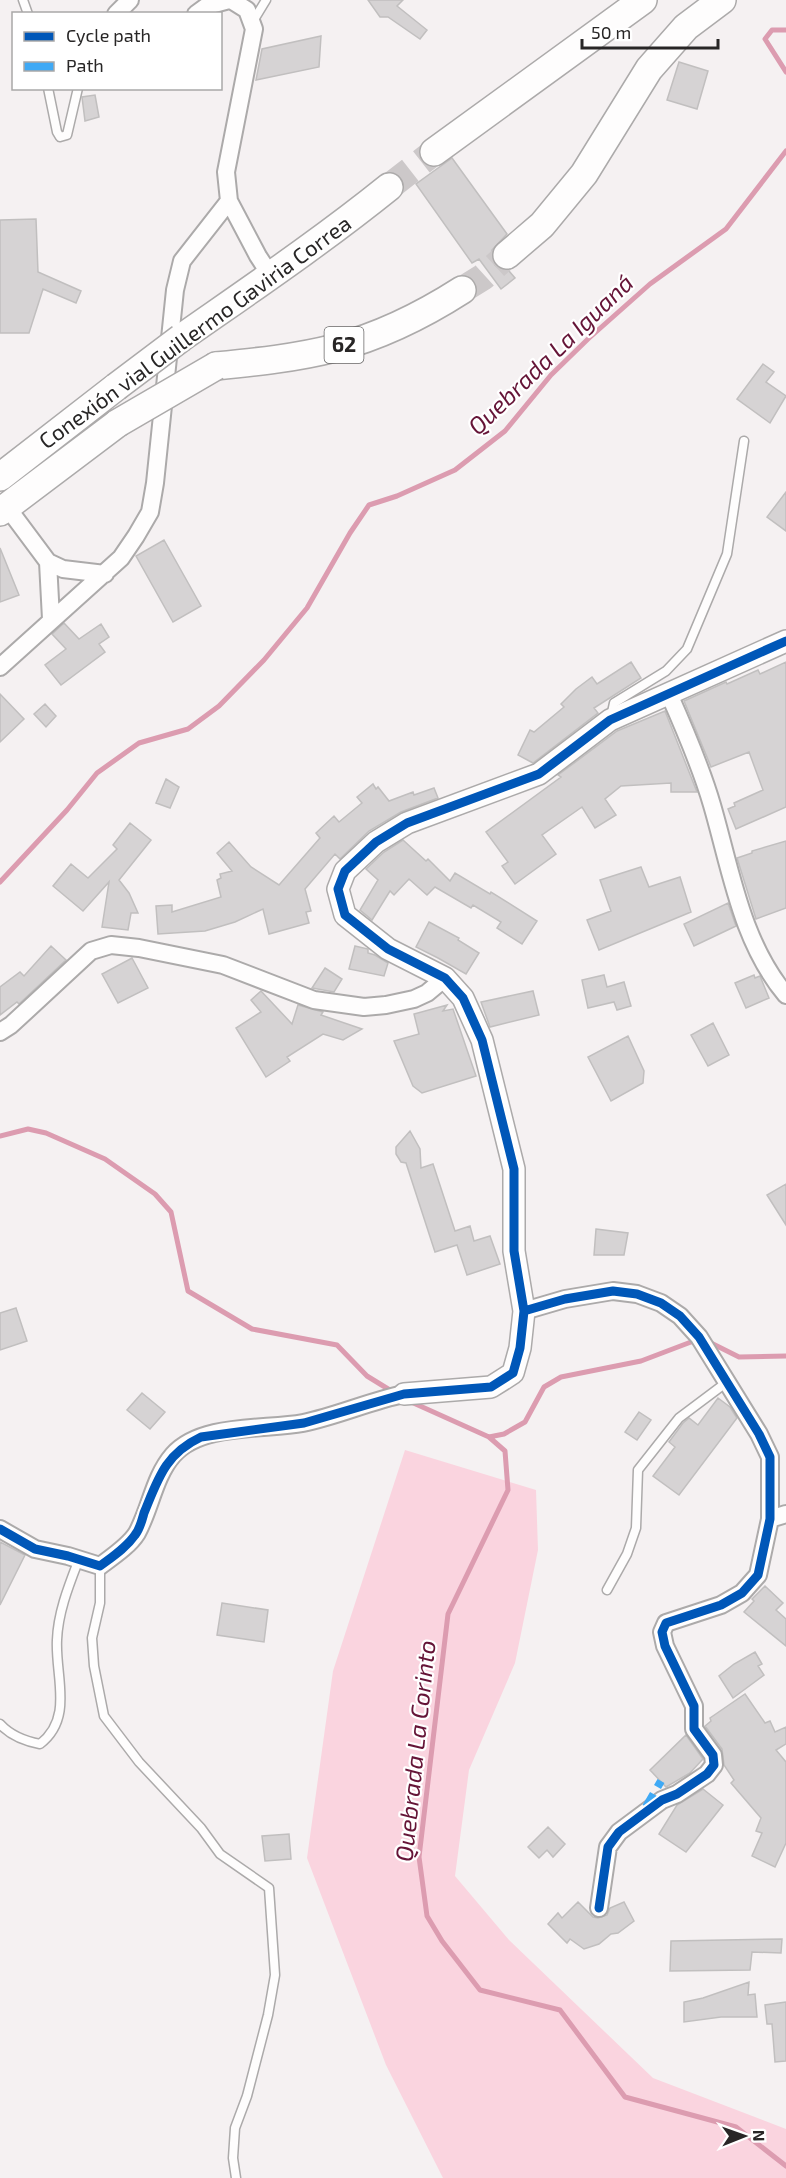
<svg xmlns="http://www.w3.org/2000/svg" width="786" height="2178" viewBox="0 0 786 2178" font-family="'Exo 2',sans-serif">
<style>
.green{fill:#fad4df}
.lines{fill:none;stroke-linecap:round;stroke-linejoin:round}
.stream{stroke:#dc9cb0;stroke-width:5}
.building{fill:#d6d3d4;stroke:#c1bfbf;stroke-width:1.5}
.trunk-tunnel{stroke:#ccc8c9;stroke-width:27;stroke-dasharray:27 14;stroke-linecap:butt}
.service-casing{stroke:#acaaaa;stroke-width:11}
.minor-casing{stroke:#acaaaa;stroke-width:20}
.tertiary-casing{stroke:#acaaaa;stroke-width:24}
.trunk-casing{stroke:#acaaaa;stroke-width:30}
.service{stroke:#fefdfd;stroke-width:8}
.minor{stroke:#fefdfd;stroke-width:16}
.tertiary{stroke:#fefdfd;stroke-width:21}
.trunk{stroke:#fefdfd;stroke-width:27}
.trunk-bridge-casing{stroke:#acaaaa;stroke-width:30;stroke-linecap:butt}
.trunk-bridge{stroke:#fefdfd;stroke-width:27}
.quiet{stroke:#3fa9f5;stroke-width:8;stroke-dasharray:15 8;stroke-linecap:butt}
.cycleway-casing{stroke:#fff;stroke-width:13}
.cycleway{stroke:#0057b8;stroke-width:9}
.labels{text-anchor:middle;stroke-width:4.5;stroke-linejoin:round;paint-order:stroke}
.shield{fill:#fff;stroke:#686767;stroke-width:1.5}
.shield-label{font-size:21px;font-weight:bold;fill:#282626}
.street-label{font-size:22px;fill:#282626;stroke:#fff}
.water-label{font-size:24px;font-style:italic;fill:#651437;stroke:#fff}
</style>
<rect width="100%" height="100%" fill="#f5f1f2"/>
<path class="green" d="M405,1450L536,1490L538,1550L515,1663L469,1770L455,1876L509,1940L653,2078L786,2129V2178H443L386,2065L307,1858L333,1671Z"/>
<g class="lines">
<path class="stream" d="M786,30H772L765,39L786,72
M0,882L67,810L97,773L139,743L188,729L219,706L264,660L307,608L350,533L369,505L397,496L455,470L505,431L551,375L588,339L650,284L726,229L786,151
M0,1136L28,1129L46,1133L105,1159L155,1194L171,1212L188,1291L252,1329L337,1345L367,1376L393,1392
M707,1341L739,1357L786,1356
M409,1401L489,1437L504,1434L525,1422L544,1387L561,1377L641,1361L691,1342L698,1341
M489,1437L505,1451L508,1490L448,1614L419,1857L427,1916L442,1941L480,1990L560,2010L625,2097L736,2127L786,2166"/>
</g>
<path class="building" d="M368,0H403L397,6L427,30L420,39L388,17H380Z
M321,36L319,67L256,80L262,49Z
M679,62L708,71L697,109L667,100Z
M95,95L99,117L85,121L82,97Z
M452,158L507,234L492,250V258L495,265L501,270L509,271L515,278L501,289L479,259L472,263L416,184Z
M36,219L38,272L81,291L76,303L43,289L29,333H0V220Z
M763,364L774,372L766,382L786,396L770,423L737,399Z
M786,492V531L767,517Z
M164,540L201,606L173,622L136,556Z
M0,548L19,595L0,602Z
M64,623L79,639L101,624L109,637L99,644L105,652L61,685L45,665L66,649L52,634Z
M631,662L641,678L594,708L598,713L533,763L518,755L530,730L534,732L564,707L561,704L576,689L592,677L597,684Z
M786,662V807L736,829L728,809L735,806L734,803L763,790L749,752L711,767L684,701L726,682L727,684L758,670L760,674Z
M0,694L24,719L0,742Z
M45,704L56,716L46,727L34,714Z
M665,711L697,792H671V783L621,786L605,799L616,815L595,828L582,807L542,835L556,854L515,884L502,866L508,862L486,832L561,777L558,775L617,731Z
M166,779L179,787L170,808L156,803Z
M373,784L376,789L378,787L389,801L413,792L414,795L434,788L438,798L401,812L369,831L340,859L335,854L305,889L311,911L306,912L309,923L269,934L263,909L235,922L205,931L158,934L156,906L172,905V912L221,897L217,880L221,878L220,874L232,871L217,853L229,842L251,867L279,885L320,838L316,833L334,816L339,822L362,803L357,797Z
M130,823L151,840L119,880L129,893L138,913H131L128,930L102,927L109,882L83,911L53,886L71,864L88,878L117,849L113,845Z
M403,840L426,861L428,859L450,881L455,873L490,894L491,892L537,921L522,944L497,928L501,922L473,905L471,908L435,887L427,895L409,879L394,895L390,891L372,920L360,910L378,880L366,869L384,852Z
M786,841V908L756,919L737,858L752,853V851Z
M641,867L649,887L680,877L691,912L599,950L587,920L611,911L600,880Z
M728,903L736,926L694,946L684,924Z
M429,922L459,938L458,940L479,953L466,974L438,958L416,947Z
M51,946L66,960L19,1004L17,1002L0,1015V987L20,972L24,976Z
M355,946L368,949V953L375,955L388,963L384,976L349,969Z
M132,958L148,988L118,1003L102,974Z
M325,968L342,979L334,992L312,988Z
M604,975L607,987L624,982L631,1006L617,1010L614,1002L588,1008L582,980Z
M754,975L755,978L760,976L769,998L746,1008L735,983Z
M261,991L292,1024L298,1005L323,1012L321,1015L362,1029L343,1040L323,1034L287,1057L290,1061L266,1077L236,1028L261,1012L251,1000Z
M533,991L539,1015L490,1027L481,1002Z
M447,1005L443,1011L453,1009L476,1076L422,1093L413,1086L394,1041L419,1034L414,1014Z
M713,1023L729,1055L708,1066L691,1035Z
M628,1036L644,1071L643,1083L611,1101L588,1057Z
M410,1131L420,1149L421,1168L433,1164L455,1231L470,1226L474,1241L490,1236L500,1264L467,1275L457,1245L435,1252L406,1163L401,1162L396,1154V1147Z
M786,1184V1225L767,1195Z
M596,1229L628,1233L624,1255H594Z
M16,1308L27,1341L0,1350V1313Z
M142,1393L165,1412L150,1429L127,1410Z
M718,1398L730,1407L737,1418L679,1495L653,1476L675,1447L669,1442L683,1423L689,1418L698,1425Z
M639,1412L651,1420L637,1440L625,1432Z
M0,1542L25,1555L0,1605Z
M765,1586L783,1603L776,1610L786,1619V1646L744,1612L754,1601L752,1599Z
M222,1603L268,1610L264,1642L217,1635Z
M755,1652L762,1664L758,1666L764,1675L733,1698L719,1676L734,1664Z
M745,1694L765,1723L770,1721L775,1732L786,1727V1744L776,1750L786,1762V1843L775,1867L752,1856L762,1833L756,1831L761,1818L731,1783L734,1780L724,1765L722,1749L705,1726L711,1721L710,1718Z
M686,1735L703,1759L690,1773L666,1787L650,1770Z
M703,1789L723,1805L686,1852L659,1834L677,1805Z
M548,1827L565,1844L553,1857L547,1850L539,1858L528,1847Z
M289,1834L291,1859L265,1861L262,1836Z
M578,1902L593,1917L598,1918L607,1915L610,1908L624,1902L634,1921L618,1933L611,1934L599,1944L584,1949L570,1939L567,1943L548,1924L558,1913L562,1918Z
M782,1939L781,1953L752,1952L750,1970L670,1971L671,1941Z
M749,1982L748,1995L755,1994L757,2017H721L684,2022V2002L703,1998Z
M786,2002V2061L775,2062L772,2024H767L765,2005Z"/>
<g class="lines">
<path class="trunk-tunnel" d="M389,187L434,152
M462,290L483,277L507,255"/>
<defs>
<path id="service" d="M23,0L28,14
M252,23L266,0
M48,88L57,132L60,137L67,135L78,88
M611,717L614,703L666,671L687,649L727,554L744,441
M100,1566V1603L92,1638L94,1666L104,1716L139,1762L201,1828L220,1854L269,1888L275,1975L268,2015L247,2096L235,2128L233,2158L236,2178
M607,1590L627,1554L636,1528L638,1470L679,1418L727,1382
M0,1724C11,1736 24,1741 40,1744C74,1718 55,1676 57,1640C58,1612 69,1585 79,1559"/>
<path id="minor" d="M231,0L247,10L254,29L226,172L229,201L258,256L271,276
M116,14L130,0
M196,14L207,6L229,0
M7,507L48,562L63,569L105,574
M48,562L51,619
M0,667L121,558L136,536L150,512L155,483L175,290L182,261L229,201
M669,694C685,730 701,767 712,805C731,870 741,941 786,995
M0,1032L11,1025L91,951L111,945L139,948L223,965L314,1000L364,1007L386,1005L414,999L427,993L445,978
M524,1311L565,1299L613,1291L637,1294L661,1303L680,1316L699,1337L759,1434L770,1457V1519L758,1575L742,1593L721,1605L666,1623L662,1632L665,1646L694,1706V1729L713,1755L714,1765L707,1774L677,1794L662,1800L619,1832L608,1847L599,1908
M770,1519L786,1514
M0,1529L35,1549L68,1556L100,1566C112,1557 129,1546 137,1533C151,1507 154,1477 173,1455C201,1423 265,1430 303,1423C337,1416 370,1401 404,1394"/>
<path id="tertiary" d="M404,1394L491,1387L513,1373L520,1348L524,1311L514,1251V1169L482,1040L463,998L445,978L388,949L345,915L338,889L345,871L376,842L407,823L539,774L610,720L786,641"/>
<path id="trunk" d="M434,152L643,0
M507,255L542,225L584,174L649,69L686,27L722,0
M181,338C251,289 322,241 389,187
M216,366C256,362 296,358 335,348C381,336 423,315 462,290
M0,477L116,387
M0,512L118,423"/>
</defs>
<use href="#service" class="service-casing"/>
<use href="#minor" class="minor-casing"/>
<use href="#tertiary" class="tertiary-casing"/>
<use href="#trunk" class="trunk-casing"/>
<use href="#service" class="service"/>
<use href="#minor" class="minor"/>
<use href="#tertiary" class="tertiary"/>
<use href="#trunk" class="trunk"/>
<defs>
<path id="trunk-bridge" d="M116,387L181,338
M118,423L216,366"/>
</defs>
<use href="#trunk-bridge" class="trunk-bridge-casing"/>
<use href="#trunk-bridge" class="trunk-bridge"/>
<path class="quiet" d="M646,1807L661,1781"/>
<defs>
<path id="cycleway" d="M524,1311L565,1299L613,1291L637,1294L661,1303L680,1316L699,1337L759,1434L770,1457V1519L758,1575L742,1593L721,1605L666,1623L662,1632L665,1646L694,1706V1729L713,1755L714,1765L707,1774L677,1794L662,1800L619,1832L608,1847L599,1908
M0,1529L35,1549L68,1556L100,1566C112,1557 126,1548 135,1535C140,1529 142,1520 144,1513C158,1479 165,1454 201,1437L304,1423L404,1394L491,1387L513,1373L520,1348L524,1311L514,1251V1169L482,1040L463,998L445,978L388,949L345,915L338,889L345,871L376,842L407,823L539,774L610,720L786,641"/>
</defs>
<use href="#cycleway" class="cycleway-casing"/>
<use href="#cycleway" class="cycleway"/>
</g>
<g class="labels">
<rect class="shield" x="324.5" y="327" width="39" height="36" rx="4.5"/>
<g class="shield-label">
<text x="344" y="352">62</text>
</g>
<g class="street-label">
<text transform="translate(195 332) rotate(-36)" y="8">Conexión vial Guillermo Gaviria Correa</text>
</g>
<g class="water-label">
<text transform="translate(551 355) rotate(-44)" y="8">Quebrada La Iguaná</text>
<text transform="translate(416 1751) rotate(-84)" y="8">Quebrada La Corinto</text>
</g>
</g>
<rect x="12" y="12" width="210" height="78" fill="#ffffff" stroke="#a9a8a8" stroke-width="1.5"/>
<rect x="24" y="32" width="30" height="9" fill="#0057b8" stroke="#a9a8a8" stroke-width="1.5"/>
<text x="66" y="42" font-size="18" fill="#282626">Cycle path</text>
<rect x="24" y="62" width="30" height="9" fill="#3fa9f5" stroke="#a9a8a8" stroke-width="1.5"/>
<text x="66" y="72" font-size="18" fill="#282626">Path</text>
<g transform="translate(744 2136) rotate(89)" stroke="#ffffff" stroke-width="4.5" paint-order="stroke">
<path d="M0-4.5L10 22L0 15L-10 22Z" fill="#282626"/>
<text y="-9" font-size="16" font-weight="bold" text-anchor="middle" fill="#282626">N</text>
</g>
<path d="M582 39v9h136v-9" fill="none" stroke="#282626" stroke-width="3"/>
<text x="591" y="39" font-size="18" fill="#282626" stroke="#ffffff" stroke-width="4.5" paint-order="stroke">50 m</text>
</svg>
